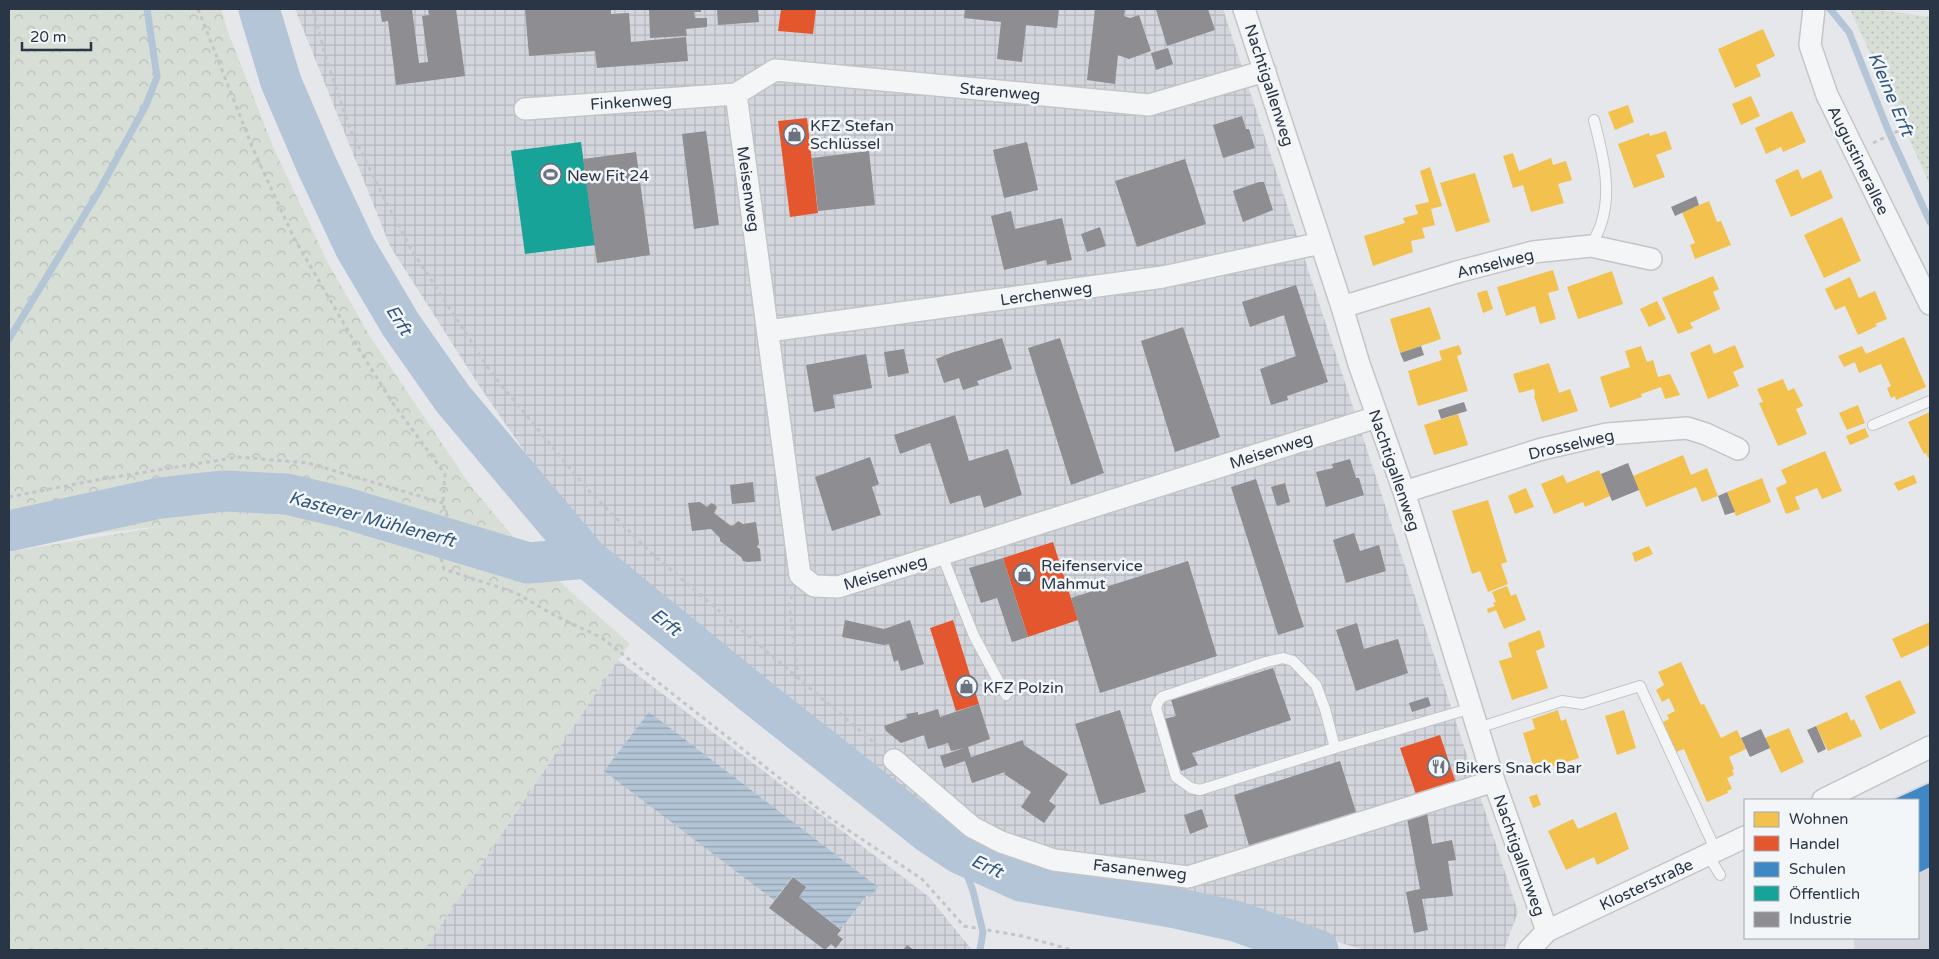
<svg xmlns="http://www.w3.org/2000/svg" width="1939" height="959" viewBox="0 0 1939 959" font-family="'Varela Round',sans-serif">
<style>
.built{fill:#d3d7dd}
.industrial{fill:url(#industrial-grid)}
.forest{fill:url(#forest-crowns)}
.park{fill:url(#park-dots)}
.water{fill:url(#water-rules)}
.homes{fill:#f2c14e}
.shops{fill:#e4572e}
.schools{fill:#3f88c5}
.public{fill:#17a398}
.industry{fill:#8d8d92}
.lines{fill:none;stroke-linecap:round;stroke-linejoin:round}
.stream{stroke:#b3c5d6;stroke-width:7}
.river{stroke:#b3c5d6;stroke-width:41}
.service-casing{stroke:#c3c5c8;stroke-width:12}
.minor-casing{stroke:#c3c5c8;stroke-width:24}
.path{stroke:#c3c5ca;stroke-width:3;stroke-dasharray:4 4;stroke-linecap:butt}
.service{stroke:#f4f5f7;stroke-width:10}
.minor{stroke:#f4f5f7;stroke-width:21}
.labels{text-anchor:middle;stroke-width:5;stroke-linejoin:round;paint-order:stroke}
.street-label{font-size:16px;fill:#2a3545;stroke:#f3f6f9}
.poi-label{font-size:16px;fill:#2a3545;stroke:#f3f6f9;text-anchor:start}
.water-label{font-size:18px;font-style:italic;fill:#32567b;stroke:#f3f6f9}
</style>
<defs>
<pattern id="industrial-grid" width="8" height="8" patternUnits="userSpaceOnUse" patternTransform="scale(1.25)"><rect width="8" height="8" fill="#d3d7dd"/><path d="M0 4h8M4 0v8" fill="none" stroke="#b5b9bf"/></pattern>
<pattern id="forest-crowns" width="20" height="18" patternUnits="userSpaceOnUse" patternTransform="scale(1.25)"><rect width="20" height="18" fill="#d6ded5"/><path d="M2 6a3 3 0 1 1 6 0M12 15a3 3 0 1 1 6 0" fill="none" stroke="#b8bfb8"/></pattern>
<pattern id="park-dots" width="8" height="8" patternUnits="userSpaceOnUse" patternTransform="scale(1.25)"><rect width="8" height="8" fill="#d6ded5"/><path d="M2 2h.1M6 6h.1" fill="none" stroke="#b8bfb8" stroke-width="1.8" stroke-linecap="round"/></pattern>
<pattern id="water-rules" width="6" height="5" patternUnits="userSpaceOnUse" patternTransform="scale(1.25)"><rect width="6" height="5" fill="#b3c5d6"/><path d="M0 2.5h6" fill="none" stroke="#92a1af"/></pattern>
</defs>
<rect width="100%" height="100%" fill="#e5e7ea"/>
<path class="built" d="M1930,781V950H1854V938H1918V800H1889Z"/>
<path class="industrial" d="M295,9H1223L1518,912L1504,950H1365L1238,913L1020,865L962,841L765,690L582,527L529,458L480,387L390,246Z
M618,660L929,897L972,950H424Z"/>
<path class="forest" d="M9,9H221L228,32L274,149L329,265L371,338L470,485L515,539L571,592L630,644L618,660L424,950H9V552L164,526L9,543Z"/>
<path class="park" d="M1850,9H1874L1930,17V185Z"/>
<path class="water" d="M649,712L878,887L870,897L867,895L841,929L799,897L806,887L793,876L774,900L604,771Z"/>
<path class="homes" d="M1763,29L1775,56L1756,65L1761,76L1735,88L1718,49Z
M1751,96L1760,116L1741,125L1732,104Z
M1628,105L1634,122L1615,130L1608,112Z
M1792,111L1806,142L1783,152L1781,147L1766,154L1755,128Z
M1666,131L1672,149L1656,155L1665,177L1634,188L1618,144L1649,133L1650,136Z
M1513,153L1519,171L1551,158L1553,165L1566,161L1572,180L1558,184L1564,203L1531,212L1523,185L1513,188L1503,156Z
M1430,167L1442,206L1431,209L1435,225L1422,228L1425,238L1411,241L1413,252L1373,266L1364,236L1405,223L1403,218L1418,214L1415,205L1429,202L1420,171Z
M1798,169L1802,179L1821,170L1833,198L1791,217L1775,180Z
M1475,173L1490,222L1456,232L1440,183Z
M1709,201L1717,222L1721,221L1731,245L1695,259L1690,245L1695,243L1682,212Z
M1842,217L1861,261L1824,278L1804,235Z
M1553,270L1559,290L1548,293L1556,319L1540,324L1535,306L1506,316L1497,287Z
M1612,271L1623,304L1578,319L1567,287Z
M1713,276L1719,289L1713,292L1720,309L1690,323L1693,328L1678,334L1662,298Z
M1850,277L1859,298L1875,291L1887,319L1875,324L1877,326L1858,335L1845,306L1835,310L1825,289Z
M1487,290L1493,309L1483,313L1477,293Z
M1657,301L1666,319L1649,327L1640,309Z
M1430,307L1441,339L1400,353L1390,319Z
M1904,337L1926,387L1896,400L1895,396L1891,398L1887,388L1891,386L1881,364L1859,373L1855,362L1844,367L1838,356L1862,346L1866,354Z
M1710,344L1714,354L1735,345L1744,367L1733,372L1739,386L1708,399L1690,353Z
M1459,345L1462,354L1457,356L1468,391L1418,406L1408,371L1442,360L1439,351Z
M1641,346L1647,362L1653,360L1658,377L1670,374L1680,395L1665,399L1661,387L1641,394L1642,397L1610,408L1600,377L1630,367L1625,351Z
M1549,363L1559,393L1570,389L1578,411L1542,422L1534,396L1535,395L1534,389L1519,393L1513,374Z
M1783,379L1788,391L1794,388L1803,406L1796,409L1807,434L1778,446L1759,403L1763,402L1757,389Z
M1858,405L1865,423L1847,430L1839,413Z
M1930,412V457L1928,458L1926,453L1924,454L1908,422Z
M1458,414L1468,445L1434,455L1424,425Z
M1865,428L1869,437L1850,445L1846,436Z
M1825,451L1842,491L1822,499L1817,488L1795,497L1800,509L1786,514L1776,488L1787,483L1781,470Z
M1683,455L1691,475L1707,468L1718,496L1702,502L1696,487L1646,507L1633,476Z
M1599,470L1610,496L1585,507L1583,502L1554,514L1541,484L1563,475L1567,483Z
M1914,475L1917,483L1898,491L1894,483Z
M1762,478L1771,502L1736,516L1727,492Z
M1526,488L1534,507L1515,514L1508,496Z
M1488,500L1507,562L1501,564L1508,584L1488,592L1480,571L1472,574L1452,511Z
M1649,546L1653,554L1635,562L1632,553Z
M1507,586L1511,596L1516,594L1526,620L1504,629L1496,610L1488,613L1487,609L1495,606L1493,603L1496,602L1492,592Z
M1930,622V645L1901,658L1892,639Z
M1540,630L1545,647L1536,651L1548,688L1512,700L1499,661L1512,657L1508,643Z
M1681,662L1701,705L1704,704L1721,738L1737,730L1746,749L1729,757L1734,769L1732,770L1734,775L1727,778L1732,789L1727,791L1728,793L1707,802L1684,749L1676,752L1663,722L1669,719L1667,715L1675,711L1669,698L1662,702L1656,690L1664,685L1658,672Z
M1900,680L1916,713L1880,730L1865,696Z
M1558,710L1561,721L1566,719L1579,758L1535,772L1523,733L1535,729L1532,719Z
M1624,710L1636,748L1617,755L1605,716Z
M1847,712L1851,721L1854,719L1862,736L1828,751L1816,726Z
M1789,728L1804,762L1781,773L1765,738Z
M1537,794L1541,805L1533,808L1529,797Z
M1616,812L1629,849L1597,865L1594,857L1566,870L1548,831L1573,819L1578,829Z"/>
<path class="shops" d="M781,9H816L813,34L778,31Z
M807,118L818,213L790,217L778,121Z
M1053,542L1078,620L1028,637L1003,558Z
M953,620L979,704L956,711L930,628Z
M1440,735L1456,783L1417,797L1400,748Z"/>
<path class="schools" d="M1930,783V867L1918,873V800H1893Z"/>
<path class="public" d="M581,142L595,245L525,254L511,151Z"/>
<path class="industry" d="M380,9H412L419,63L428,62L422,16L429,15L428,9H456L465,76L396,85L388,21L382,22Z
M525,9H611V14L629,13L631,42L686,37L688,61L597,68L595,51L529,56Z
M649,9H701V12H694L695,18H707V27L686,29L687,36L650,38Z
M717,9H758L759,22L718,25Z
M965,9H1059L1057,28L1026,25L1022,62L997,59L1001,22L964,18Z
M1095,9H1125L1124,16L1130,18L1139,15L1151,51L1129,59L1118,55L1115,84L1087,80Z
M1158,9H1208L1215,30L1167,46L1156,10Z
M1168,48L1173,64L1156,70L1151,53Z
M1242,116L1246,129H1249L1255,148L1223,158L1213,125Z
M706,131L719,225L694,229L682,134Z
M1027,142L1038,190L1004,198L993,150Z
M869,151L875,205L818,211L812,158Z
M636,152L650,255L597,263L583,159Z
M1185,159L1206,224L1137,247L1115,181Z
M1259,182H1264L1273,210L1243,222L1233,191Z
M1696,196L1699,205L1675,216L1671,207Z
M1011,211L1015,229L1062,218L1072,260L1047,265L1046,260L1004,270L991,216Z
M1100,227L1106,246L1087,252L1081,234Z
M1296,285L1328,382L1287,396L1288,400L1271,405L1260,369L1296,356L1292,343L1284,315L1250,327L1242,302Z
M1183,327L1220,437L1175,452L1141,341Z
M1002,338L1012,369L977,381L979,385L963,390L959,378L944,383L936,359L951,353Z
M1060,338L1104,473L1071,485L1028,348Z
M1421,346L1424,355L1404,362L1400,353Z
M904,349L909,373L888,377L884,352Z
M866,354L872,388L833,395L835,408L814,412L806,365Z
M1464,402L1467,411L1441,419L1438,410Z
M955,415L969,461L1008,449L1022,495L984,508L980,495L950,504L930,443L900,454L894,435Z
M870,457L879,484L872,487L881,515L832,531L815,477Z
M1350,459L1356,478H1359L1364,495L1326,507L1316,472L1333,468L1332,464Z
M1628,463L1639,490L1612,501L1601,474Z
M1256,479L1304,627L1278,635L1231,487Z
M753,482L755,502L732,504L730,485Z
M1285,483L1290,502L1277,506L1271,487Z
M1727,492L1735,512L1725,515L1718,496Z
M700,502L707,507L711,503L714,504L717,507L714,513L731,526L734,525L738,521L743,524L756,522L759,543L757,547L760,549L761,561L748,562L743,561L741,557L720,541V538L711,529L692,531L688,503Z
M1354,533L1360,551L1379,545L1386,571L1346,583L1333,540Z
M1003,558L1028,637L1012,642L997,598L981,603L969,568Z
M1188,561L1217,656L1100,693L1071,598Z
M845,620L884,629L910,620L924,664L901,671L898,660L894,662L889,644L884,645L842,637Z
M1357,623L1364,649L1398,639L1408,673L1356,691L1336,630Z
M1273,668L1291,720L1192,753L1198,765L1181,771L1164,719L1176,716L1171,700Z
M1428,697L1431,706L1412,712L1409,703Z
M979,704L990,739L968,747L971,757L1023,740L1024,745L1068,774L1049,801L1056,806L1044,823L1021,807L1031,792L1004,774L1005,772L972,783L965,761L944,768L940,756L964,748L951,751L948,743L928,749L924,735L901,743L886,731L884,726L907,718L906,714L918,712V715L938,709L940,717Z
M1120,710L1146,792L1100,805L1075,724Z
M1816,726L1826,749L1818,753L1807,730Z
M1761,729L1770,748L1750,757L1741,738Z
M1340,761L1357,815L1250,849L1234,795Z
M1426,807L1432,844L1452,840L1456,860L1448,861L1453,896L1422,899L1428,930L1414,933L1406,892L1420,889L1406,813Z
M1202,809L1208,827L1190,834L1184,815Z
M793,877L806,887L799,897L841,930L837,935L843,939L836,948L831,944L825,950L769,908Z
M907,945L914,950H903Z"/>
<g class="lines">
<path class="stream" d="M1830,9L1849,32L1888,130L1930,222
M9,339L99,191L146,105L157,77L147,9
M959,853L973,891L983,932L980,950"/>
<path class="river" d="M259,9L281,82L317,166L355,247L401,325L453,399L587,558L753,694L929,833L959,853L1021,881L1171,907L1235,921L1318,950
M9,531L160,498L224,491L286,494L342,507L528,563L587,558"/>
<defs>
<path id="service" d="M1591,246C1595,238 1600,229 1602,221C1612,187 1602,152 1594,120
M1873,425L1930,401
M942,555L974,636L1006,695
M1478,728L1562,701L1582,704L1640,686L1716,851
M1335,748L1325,709L1316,685L1293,661L1283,658L1266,662L1162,697L1158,702L1156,708L1176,777L1191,788L1200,790L1335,748L1472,708
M1708,855L1720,875"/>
<path id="minor" d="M1244,9L1342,307L1359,364L1404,492L1494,781L1547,931
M1814,9L1810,45L1827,95L1930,304
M736,94L800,575L814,586L838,587L1377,417
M525,109L736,94L775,70L1149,105L1265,71
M1342,307L1457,272L1533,252L1591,246L1651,259
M768,331L1163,277L1321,243
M1404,492L1542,449L1607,434L1687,428L1706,434L1738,449
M894,760L972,827L1001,842L1054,860L1188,877L1494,781
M1823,800L1930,747
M1529,950L1547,931L1745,837"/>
</defs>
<use href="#service" class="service-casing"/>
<use href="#minor" class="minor-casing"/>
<path class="path" d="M198,9L253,149L294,238L354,341L392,402L445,474L443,503L450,525L440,554L444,569L516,593L554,615L602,638L830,818L922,879L964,926L1022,936L1072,950
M313,9L326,58L350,129L381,192L411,249L493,375L588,490L651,553L878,746
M1873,143L1902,129
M9,497L102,479L239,457L308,463L443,503
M792,595L789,603L798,678"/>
<use href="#service" class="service"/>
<use href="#minor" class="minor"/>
</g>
<defs>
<symbol id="shop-ring" viewBox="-11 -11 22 22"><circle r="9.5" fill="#f3f6f9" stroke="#6b737f" stroke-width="1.5"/><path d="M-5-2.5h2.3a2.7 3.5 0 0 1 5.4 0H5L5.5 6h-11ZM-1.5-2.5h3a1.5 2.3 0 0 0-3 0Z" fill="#6b737f"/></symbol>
<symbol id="stadium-ring" viewBox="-11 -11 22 22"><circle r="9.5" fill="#f3f6f9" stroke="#6b737f" stroke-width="1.5"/><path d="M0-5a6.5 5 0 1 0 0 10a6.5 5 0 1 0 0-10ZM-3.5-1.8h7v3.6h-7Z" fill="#6b737f"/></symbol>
<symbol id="restaurant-ring" viewBox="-11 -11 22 22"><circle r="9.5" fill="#f3f6f9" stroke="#6b737f" stroke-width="1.5"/><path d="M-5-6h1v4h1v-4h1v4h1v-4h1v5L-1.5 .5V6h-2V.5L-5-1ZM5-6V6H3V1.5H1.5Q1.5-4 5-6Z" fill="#6b737f"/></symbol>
</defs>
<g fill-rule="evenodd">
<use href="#shop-ring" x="782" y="122" width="25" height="25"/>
<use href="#stadium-ring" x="538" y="162" width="25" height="25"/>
<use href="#shop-ring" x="1012" y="562" width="25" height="25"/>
<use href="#shop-ring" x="954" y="674" width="25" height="25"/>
<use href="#restaurant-ring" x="1426" y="754" width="25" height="25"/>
</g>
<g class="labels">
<g class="street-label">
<text transform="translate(1270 85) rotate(72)" y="6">Nachtigallenweg</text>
<text transform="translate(1000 91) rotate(5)" y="6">Starenweg</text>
<text transform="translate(631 101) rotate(-4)" y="6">Finkenweg</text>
<text transform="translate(1859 160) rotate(64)" y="6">Augustinerallee</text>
<text transform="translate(749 189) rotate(82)" y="6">Meisenweg</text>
<text transform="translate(1495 263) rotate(-14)" y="6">Amselweg</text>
<text transform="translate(1046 293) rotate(-8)" y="6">Lerchenweg</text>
<text transform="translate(1571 444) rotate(-13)" y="6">Drosselweg</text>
<text transform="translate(1271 450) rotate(-18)" y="6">Meisenweg</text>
<text transform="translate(1395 470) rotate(71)" y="6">Nachtigallenweg</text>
<text transform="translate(885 572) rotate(-17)" y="6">Meisenweg</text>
<text transform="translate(1520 855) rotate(71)" y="6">Nachtigallenweg</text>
<text transform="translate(1140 869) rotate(6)" y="6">Fasanenweg</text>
<text transform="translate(1646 884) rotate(-25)" y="6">Klosterstraße</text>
</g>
<g class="poi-label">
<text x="810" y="131">KFZ Stefan<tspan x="810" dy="18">Schlüssel</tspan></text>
<text x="567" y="181">New Fit 24</text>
<text x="1041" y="571">Reifenservice<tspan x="1041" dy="18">Mahmut</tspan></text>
<text x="983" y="693">KFZ Polzin</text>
<text x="1455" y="773">Bikers Snack Bar</text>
</g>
<g class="water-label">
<text transform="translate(1891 94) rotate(67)" y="6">Kleine Erft</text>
<text transform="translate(399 320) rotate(58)" y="6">Erft</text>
<text transform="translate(372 519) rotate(15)" y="6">Kasterer Mühlenerft</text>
<text transform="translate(666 622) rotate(39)" y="6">Erft</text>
<text transform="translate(987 866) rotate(25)" y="6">Erft</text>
</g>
</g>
<rect width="1939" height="959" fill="none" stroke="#2a3545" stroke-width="20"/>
<rect x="1744" y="799" width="175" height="140" fill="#f3f6f9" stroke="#a3a9b1"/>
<rect x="1754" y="812" width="25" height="15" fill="#f2c14e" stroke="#a3a9b1"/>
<text x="1789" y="824" font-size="15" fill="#2a3545">Wohnen</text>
<rect x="1754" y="836" width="25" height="15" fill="#e4572e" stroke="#a3a9b1"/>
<text x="1789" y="849" font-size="15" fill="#2a3545">Handel</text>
<rect x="1754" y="862" width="25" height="15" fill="#3f88c5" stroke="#a3a9b1"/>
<text x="1789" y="874" font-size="15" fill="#2a3545">Schulen</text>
<rect x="1754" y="886" width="25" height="15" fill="#17a398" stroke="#a3a9b1"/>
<text x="1789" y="899" font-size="15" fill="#2a3545">Öffentlich</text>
<rect x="1754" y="912" width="25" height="15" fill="#8d8d92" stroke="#a3a9b1"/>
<text x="1789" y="924" font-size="15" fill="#2a3545">Industrie</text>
<path d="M22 42v8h69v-8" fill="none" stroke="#2a3545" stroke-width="2.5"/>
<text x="30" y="42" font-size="15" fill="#2a3545" stroke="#f3f6f9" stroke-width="4" paint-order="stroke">20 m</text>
</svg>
